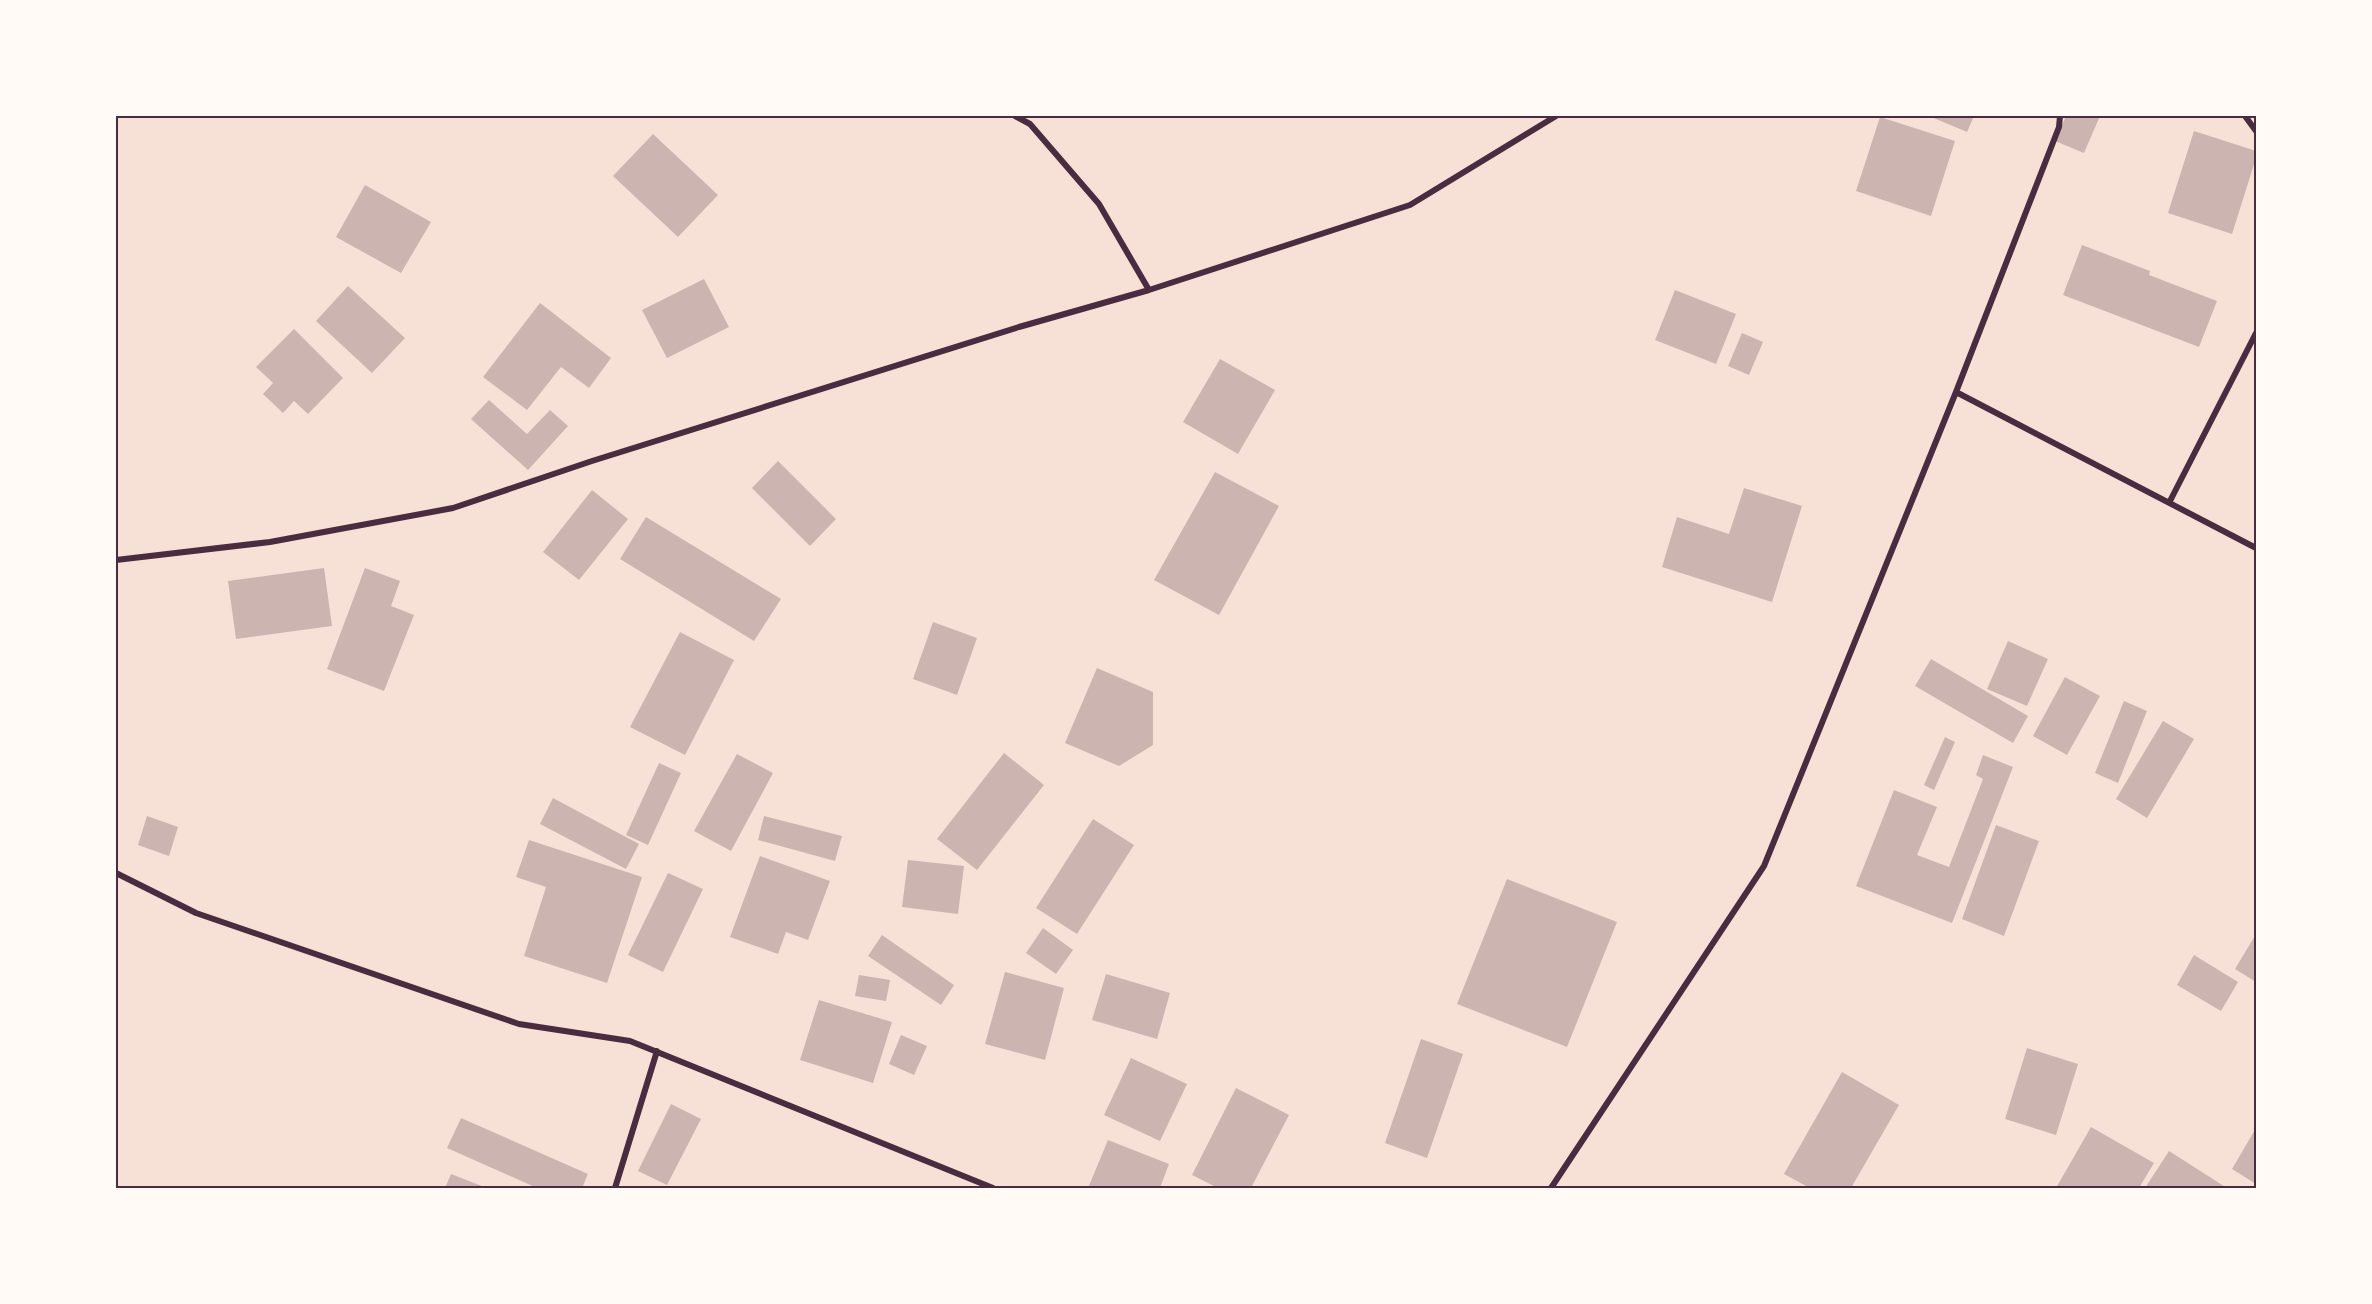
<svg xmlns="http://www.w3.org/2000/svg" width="2372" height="1304" viewBox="0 0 2372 1304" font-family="'Exo 2',sans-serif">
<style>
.building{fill:#ccb4b1}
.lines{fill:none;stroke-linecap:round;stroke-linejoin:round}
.minor{stroke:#4a2c40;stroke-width:6}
.neatline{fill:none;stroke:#4a2c40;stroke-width:2}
</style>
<rect width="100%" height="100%" fill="#f7e1d7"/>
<path class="building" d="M1929,116H1974L1967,132Z
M2066,116H2100L2084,153L2055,141Z
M1880,117L1955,141L1931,216L1856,191Z
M2194,131L2256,151V158L2232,234L2168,213Z
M653,134L718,195L678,237L613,176Z
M365,185L431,222L401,273L336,237Z
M2082,245L2150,271L2149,275L2217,301L2199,347L2063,295Z
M704,279L729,327L667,358L642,310Z
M348,286L405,338L372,373L316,321Z
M1675,290L1736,314L1716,364L1655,340Z
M540,303L611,358L589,388L561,367L527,410L483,377Z
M294,329L343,378L308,414L294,401L283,413L263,394L273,383L256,367Z
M1742,333L1763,342L1749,375L1728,366Z
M1220,359L1275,390L1238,454L1183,422Z
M489,400L527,434L550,410L568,426L528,470L471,419Z
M778,461L836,519L810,546L752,488Z
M1215,472L1279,506L1219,615L1154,580Z
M1744,488L1802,506L1772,602L1662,567L1677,517L1729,534Z
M592,490L628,519L579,580L543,552Z
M646,517L781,599L754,641L620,559Z
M324,568L332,626L236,639L228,581Z
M365,568L400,581L391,606L414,615L384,691L327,669Z
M933,622L977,638L957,695L913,679Z
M680,632L734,660L685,755L630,727Z
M2008,641L2048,659L2027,706L1987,689Z
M1931,659L2028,716L2013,743L1915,686Z
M1097,668L1153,692V745L1119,766L1065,743Z
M2065,677L2100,696L2067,755L2033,736Z
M2124,701L2147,711L2118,783L2095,773Z
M2163,721L2194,739L2147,818L2116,799Z
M1945,737L1955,742L1934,790L1924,785Z
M1004,753L1044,785L977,870L937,839Z
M737,754L773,773L731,851L694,831Z
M1983,755L2013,767L1952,923L1856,886L1894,790L1937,807L1917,855L1949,867L1983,779L1976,775Z
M659,763L681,773L648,845L626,835Z
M553,798L639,844L626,869L540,824Z
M147,816L178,827L169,856L138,845Z
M764,816L842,836L835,861L758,840Z
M1093,819L1134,845L1077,934L1036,908Z
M1996,825L2039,841L2004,936L1962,919Z
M529,840L642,877L607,983L524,956L546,887L516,877Z
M760,856L830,881L808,940L786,932L778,954L730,937Z
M908,860L964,866L958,914L902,907Z
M668,873L703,889L663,972L628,955Z
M1507,879L1617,922L1567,1047L1457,1004Z
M1043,928L1073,950L1056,974L1026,953Z
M2256,934V982L2235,969Z
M882,935L954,985L941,1005L868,956Z
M2194,955L2238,982L2221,1011L2177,985Z
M1005,972L1064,988L1045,1060L985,1044Z
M1106,974L1170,993L1157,1039L1092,1020Z
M859,975L890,980L886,1001L855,996Z
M819,1000L892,1022L873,1083L800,1060Z
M901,1035L927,1046L914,1075L889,1064Z
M1421,1039L1463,1054L1427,1158L1385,1143Z
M2027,1048L2078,1064L2056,1135L2005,1119Z
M1131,1058L1187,1084L1160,1141L1104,1115Z
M1842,1072L1899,1105L1851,1188H1810L1784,1174Z
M1236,1088L1289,1115L1251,1188H1218L1192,1175Z
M671,1104L701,1119L667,1185L638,1171Z
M461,1118L588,1174L582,1188H537L447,1148Z
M2091,1127L2154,1163L2139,1188H2056Z
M2256,1128V1184L2232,1169Z
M1108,1140L1169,1164L1160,1188H1088Z
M2169,1151L2227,1188H2145Z
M451,1174L487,1188H445Z"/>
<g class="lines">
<path class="minor" d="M1015,116L1030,124L1099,204L1149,290
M2245,116L2256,131
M1956,392L2256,548
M2170,501L2256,333
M116,560L270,542L453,508L592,461L1019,327L1149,290L1410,205L1556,116
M116,873L196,913L519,1024L630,1041L993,1188
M615,1188L657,1051
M1551,1188L1764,866L1956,392L2059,127L2060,116"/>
</g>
<rect width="2372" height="1304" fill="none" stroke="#fffaf5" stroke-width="234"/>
<rect x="117" y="117" width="2138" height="1070" class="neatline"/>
</svg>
